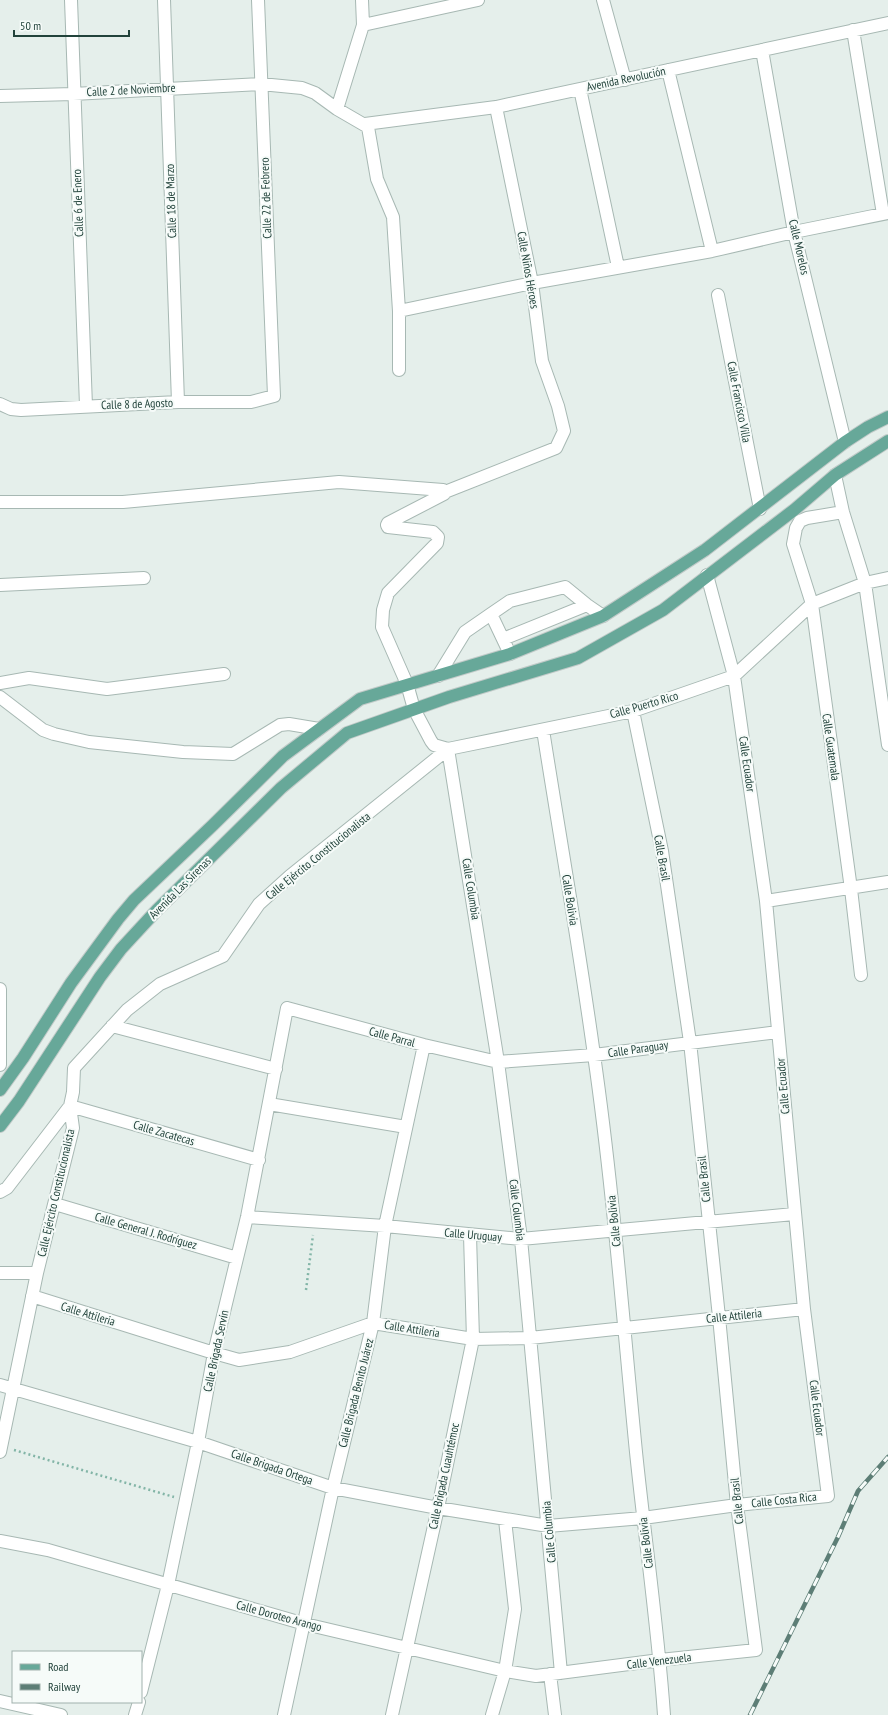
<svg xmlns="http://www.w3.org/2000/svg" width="888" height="1715" viewBox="0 0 888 1715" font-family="'PT Sans Narrow',sans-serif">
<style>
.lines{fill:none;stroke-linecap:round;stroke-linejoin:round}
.minor-casing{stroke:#a7b8b3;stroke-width:14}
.major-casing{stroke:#c1cac8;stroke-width:14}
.path{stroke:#83b5a7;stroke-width:2.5;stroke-dasharray:2 3;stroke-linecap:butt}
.minor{stroke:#fff;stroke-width:12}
.major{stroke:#67a899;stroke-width:12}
.rail-casing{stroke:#5d7e76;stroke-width:4.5}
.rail{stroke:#f6fbf9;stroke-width:3;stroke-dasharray:9;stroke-linecap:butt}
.labels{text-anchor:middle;stroke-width:4;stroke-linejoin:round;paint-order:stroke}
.street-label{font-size:12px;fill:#22433b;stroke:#f6fbf9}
</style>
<rect width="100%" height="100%" fill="#e5efeb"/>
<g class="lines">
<defs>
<path id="minor" d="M71,0L86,406
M164,0L178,402
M603,0L625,80
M363,25L478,0
M853,30L883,214
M762,50L794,232L845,442
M668,70L712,251
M580,89L618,267
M0,96L73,94L261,84L302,88L315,93L337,109L368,127
M337,109L363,25L362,0
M718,295L760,509
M399,311L393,217L377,179L368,127L365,124L496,107L888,23
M399,370V311L532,283L712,251L794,232L888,213
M0,404L11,409L21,410L178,402H251L274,396L258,0
M835,475L843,512L865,583L888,745
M0,502H123L339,482L443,490L445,492
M843,512L807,518L800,521L796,528L793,544L812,604L851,889L861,975
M0,585L144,578
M491,614L510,654
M503,639L587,605
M438,676L465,632L491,614L510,601L565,587L587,605L603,616
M0,683L29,678L107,689L224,674
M0,697L43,730L54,734L89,742L183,752L233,754L280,725L289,724L319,729
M543,730C560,838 579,946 594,1055C613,1187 623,1320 636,1452C645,1540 658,1627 664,1715
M448,749L498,1062L521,1239L561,1673
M448,749L434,745L431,741L414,709L407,684L382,627L383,610L388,593L437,543L438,537L433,532L388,527L387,525L388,523L444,494L445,492L556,448L564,431L558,406L542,361L532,283L496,107
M766,901L888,882
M0,989V1065
M112,1026L276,1069
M269,1104L406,1127
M0,1192L7,1188L70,1106L259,1160
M55,1204L237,1258
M247,1217L385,1226L521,1239L794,1214
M0,1273H37
M32,1296L214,1353L239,1360L290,1352L373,1323L473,1339L530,1338L804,1309
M0,1385L198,1442L333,1488L438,1508L548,1526L643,1518L737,1505L828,1496L804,1309L766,901L734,676L707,575
M0,1452L37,1273L73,1128L70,1106L73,1092L74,1068L127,1010L160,984L223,956L259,904L290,876L448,749L633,711L734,676L812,604L865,583L888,578
M0,1541L48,1550L305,1624L505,1671L536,1676L660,1660L756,1650L737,1505L719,1317L690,1042L662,851L633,711
M550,1674L555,1715
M141,1692L168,1585L198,1442L214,1353L247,1217L287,1008L424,1045L498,1062L594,1055L778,1032
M0,1701L61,1715
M135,1715L139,1702
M284,1715L333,1488L373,1323L385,1226L424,1045
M392,1715L438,1508L473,1339L470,1235
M492,1715L505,1671L515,1609L505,1520"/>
<path id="major" d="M0,1090L23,1058L71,983L118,919L134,900L213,825L283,756L360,699L510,654L603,616L705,550L845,442L868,427L888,417
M0,1126L19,1101L100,977L121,949L157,910L281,788L347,733L449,697L578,658L663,610L794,510L835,475L888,441"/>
</defs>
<use href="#minor" class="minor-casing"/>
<use href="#major" class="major-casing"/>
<path class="path" d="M306,1290L313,1235
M14,1450L174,1497"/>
<use href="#minor" class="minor"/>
<use href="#major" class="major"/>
<defs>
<path id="rail" d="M750,1715L838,1537L858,1491L888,1457"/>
</defs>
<use href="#rail" class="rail-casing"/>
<use href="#rail" class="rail"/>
</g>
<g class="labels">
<g class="street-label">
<text transform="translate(626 79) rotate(-12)" y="4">Avenida Revolución</text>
<text transform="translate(131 90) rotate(-3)" y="4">Calle 2 de Noviembre</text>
<text transform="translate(266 198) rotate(-92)" y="4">Calle 22 de Febrero</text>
<text transform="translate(171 201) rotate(-92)" y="4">Calle 18 de Marzo</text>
<text transform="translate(78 203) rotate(-92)" y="4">Calle 6 de Enero</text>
<text transform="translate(799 247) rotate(77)" y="4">Calle Morelos</text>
<text transform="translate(528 270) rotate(80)" y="4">Calle Niños Héroes</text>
<text transform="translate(739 402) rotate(79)" y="4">Calle Francisco Villa</text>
<text transform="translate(137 404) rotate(-2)" y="4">Calle 8 de Agosto</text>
<text transform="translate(644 705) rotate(-16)" y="4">Calle Puerto Rico</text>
<text transform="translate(831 747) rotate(82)" y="4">Calle Guatemala</text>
<text transform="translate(747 764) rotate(82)" y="4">Calle Ecuador</text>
<text transform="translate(318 856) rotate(-39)" y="4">Calle Ejército Constitucionalista</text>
<text transform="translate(662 858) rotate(80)" y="4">Calle Brasil</text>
<text transform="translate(180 888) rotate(-45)" y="4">Avenida Las Sirenas</text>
<text transform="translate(471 889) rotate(81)" y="4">Calle Columbia</text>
<text transform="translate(570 900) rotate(81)" y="4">Calle Bolivia</text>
<text transform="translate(392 1037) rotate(15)" y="4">Calle Parral</text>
<text transform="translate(638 1049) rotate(-8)" y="4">Calle Paraguay</text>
<text transform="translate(783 1086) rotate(-95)" y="4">Calle Ecuador</text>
<text transform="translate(164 1133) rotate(16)" y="4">Calle Zacatecas</text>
<text transform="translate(704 1179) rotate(-96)" y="4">Calle Brasil</text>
<text transform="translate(56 1193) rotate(-77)" y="4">Calle Ejército Constitucionalista</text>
<text transform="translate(517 1210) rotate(83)" y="4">Calle Columbia</text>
<text transform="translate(614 1221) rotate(-96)" y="4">Calle Bolivia</text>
<text transform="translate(146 1231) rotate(16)" y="4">Calle General J. Rodríguez</text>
<text transform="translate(473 1235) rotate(5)" y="4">Calle Uruguay</text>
<text transform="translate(88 1314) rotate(17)" y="4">Calle Attileria</text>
<text transform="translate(734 1316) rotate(-6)" y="4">Calle Attileria</text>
<text transform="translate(412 1329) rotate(9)" y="4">Calle Attileria</text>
<text transform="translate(216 1351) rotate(-78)" y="4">Calle Brigada Servín</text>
<text transform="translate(356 1393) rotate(-76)" y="4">Calle Brigada Benito Juárez</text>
<text transform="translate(817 1408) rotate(83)" y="4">Calle Ecuador</text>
<text transform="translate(272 1467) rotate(19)" y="4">Calle Brigada Ortega</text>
<text transform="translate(444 1476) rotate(-78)" y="4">Calle Brigada Cuauhtémoc</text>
<text transform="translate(784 1500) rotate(-6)" y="4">Calle Costa Rica</text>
<text transform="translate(737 1501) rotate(-96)" y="4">Calle Brasil</text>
<text transform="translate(549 1532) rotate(-95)" y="4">Calle Columbia</text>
<text transform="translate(646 1543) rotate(-97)" y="4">Calle Bolivia</text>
<text transform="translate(279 1616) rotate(15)" y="4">Calle Doroteo Arango</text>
<text transform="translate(659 1661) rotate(-7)" y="4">Calle Venezuela</text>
</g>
</g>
<rect x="12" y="1651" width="130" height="52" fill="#f6fbf9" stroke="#a1b1ad"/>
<rect x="20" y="1664" width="20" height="6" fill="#67a899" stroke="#a1b1ad"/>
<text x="48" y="1671" font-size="12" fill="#22433b">Road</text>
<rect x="20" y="1684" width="20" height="6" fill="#5d7e76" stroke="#a1b1ad"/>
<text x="48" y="1691" font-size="12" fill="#22433b">Railway</text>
<path d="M14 30v6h115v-6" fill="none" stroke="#22433b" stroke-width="2"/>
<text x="20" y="30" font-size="12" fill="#22433b" stroke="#f6fbf9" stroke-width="3" paint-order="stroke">50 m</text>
</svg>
